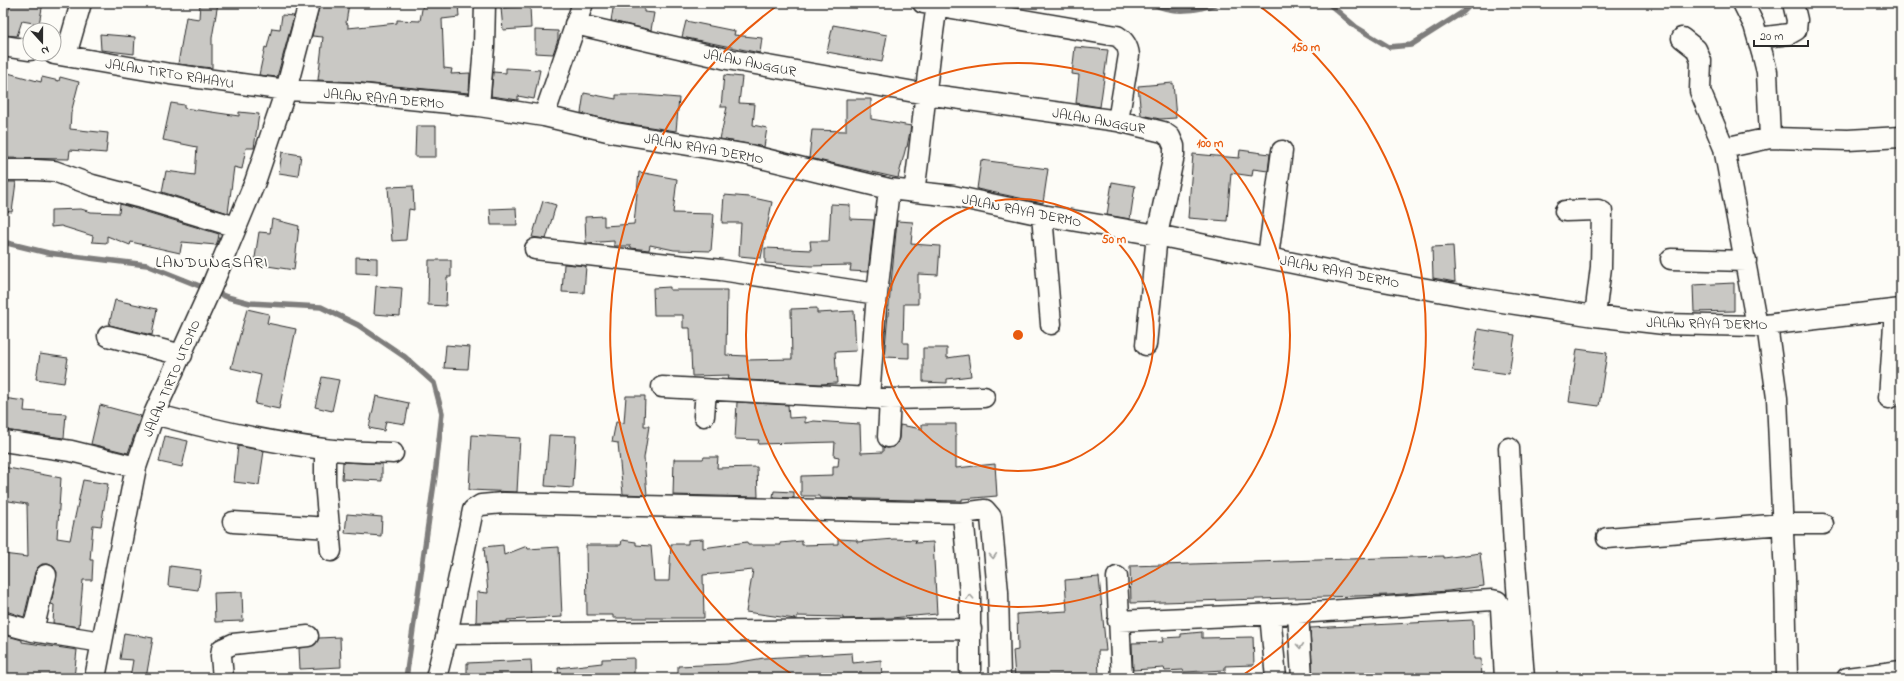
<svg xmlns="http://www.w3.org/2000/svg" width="1904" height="681" viewBox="0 0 1904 681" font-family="'Indie Flower',sans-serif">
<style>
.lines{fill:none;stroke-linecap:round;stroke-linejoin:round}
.stream{stroke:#7e7d7b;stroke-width:5.5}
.building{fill:#c9c8c4;stroke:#2b2b2b}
.minor-casing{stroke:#2b2b2b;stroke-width:23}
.minor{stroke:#fdfcf7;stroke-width:20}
.oneway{stroke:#9e9e9b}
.ring{fill:none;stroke:#e8590c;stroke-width:2}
.labels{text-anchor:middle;stroke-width:4;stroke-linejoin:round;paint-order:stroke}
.street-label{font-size:14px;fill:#2b2b2b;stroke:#fdfcf7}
.quarter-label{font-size:16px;letter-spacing:1px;fill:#2b2b2b;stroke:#fdfcf7}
.centre{fill:#e8590c;stroke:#fdfcf7;stroke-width:2}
.ring-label{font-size:12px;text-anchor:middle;font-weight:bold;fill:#e8590c;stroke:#fdfcf7;stroke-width:4;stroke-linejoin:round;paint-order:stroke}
</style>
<rect width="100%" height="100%" fill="#fdfcf7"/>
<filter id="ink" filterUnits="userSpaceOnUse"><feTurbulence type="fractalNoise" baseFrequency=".025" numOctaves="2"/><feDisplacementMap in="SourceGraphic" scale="8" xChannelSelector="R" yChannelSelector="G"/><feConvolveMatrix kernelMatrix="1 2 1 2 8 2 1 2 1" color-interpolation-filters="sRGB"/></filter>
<g filter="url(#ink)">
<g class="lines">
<path class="stream" d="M1152,3C1172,14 1197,11 1218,3
M1328,3L1356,27L1389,47L1411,45L1463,12L1472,3
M3,242L48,253L147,265L227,297L250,303L321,307L358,325L405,357L434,383L442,413L435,476L406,678"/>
</g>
<path class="building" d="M11,3H43L39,24L22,21L17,36L3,35V26Z
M200,3H218L212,38V68L178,64L186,17L199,19Z
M320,3H349L346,23L348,24V28L397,23V20L420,21L423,3H458L459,17L442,19L444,68L452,69L451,74L470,73L469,93L351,82L318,80L323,37L312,36Z
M614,3H644V12L654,13L651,30L611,21Z
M530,6L531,28L503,30L501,8Z
M282,15L294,16L277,77L259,75L265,47L267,48L272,28L280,29Z
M686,21L735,31L734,35L762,38L760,53L682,37Z
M833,25L887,35L882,62L827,52Z
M535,30L558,31V39L553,54L535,53Z
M100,34L135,37L134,54L101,50Z
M1075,47L1108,50L1100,107L1076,103L1079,75L1072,74Z
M506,68L540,70L534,99L518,96V100L491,96L493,72L506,73Z
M8,73L41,82L42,77L59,81L60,77L79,82L71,113L70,129L108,133L106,153L70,150L69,159L3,158V90Z
M724,75L742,77L739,103L755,104L753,125L767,128L764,147L720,139L727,107H721Z
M1173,83L1176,118L1160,119L1141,115L1138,86Z
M584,93L616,99V95H643L679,98L676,131L618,122L581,113Z
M846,99H871V119L911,126L907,147H906L898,178L809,158L812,130L846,131Z
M171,103L184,105V108L239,116V112L259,114L254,148H246L242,169L234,167L228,213L162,192L166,171L195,175L197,147L163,140Z
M416,126H436V157H415Z
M1240,150L1270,154L1268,171L1253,169L1252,176L1231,173L1227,221L1188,218L1193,154L1239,158Z
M282,152L301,155L298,176L279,173Z
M981,160L1048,169L1043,203L977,189Z
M639,172L677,179L673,213L714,214L711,251L674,250L650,245L649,250L631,248V246H614V241L586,243L585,217L604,216V226L634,224Z
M3,182H16L12,212L3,211Z
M1112,182L1135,186L1130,219L1107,215Z
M413,186L414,210L409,209L406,240L392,241L388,187Z
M724,195L749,197L772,202L761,258L739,256L741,223H722Z
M543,201L556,205L546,239L532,237Z
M120,204L219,234L218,240L216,245L182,242L180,253L131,242L130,245L107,236V243L92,242L93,236L61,226L51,227V210L81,209L91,212L119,213Z
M831,204L850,205V219L874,220L868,272L850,271L851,265L811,266L765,263V248L811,250L810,241H829Z
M516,208L517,225H491L490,209Z
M272,219L299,226L294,270L254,264L259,232L270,233Z
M897,221L913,222L911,244L940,246L938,275L918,274V304H904L903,343H909V358L884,357Z
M1453,246L1455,282L1433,278L1432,247Z
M356,257L377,258V274L356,273Z
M429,260H451V277H447L446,306L428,305Z
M564,264L586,266L584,293L562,292Z
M1734,283V311L1694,312L1693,285Z
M376,286L402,288L400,316L374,314Z
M670,287V290H727L726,355L747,356V360L792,359L791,309L817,308V313L854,311L856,351L835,352L837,383L820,384L728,379L729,375L692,376L690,328H683V315H654L653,288Z
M115,300L157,309L152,335L109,325Z
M247,309L269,314L267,323L296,329L279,409L255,404L261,375L231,368Z
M1478,329L1515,335L1509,374L1472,369Z
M446,345L470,347L468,369L444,368Z
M923,348H947V358L968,355L971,376L947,379V383L923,382Z
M1577,349L1607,353L1599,406L1569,402Z
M40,354L68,358L64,383L36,379Z
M322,377L339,380L332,411L315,407Z
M376,396L409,403L405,424L386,421L384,431L369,428Z
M626,396H645L644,426H649L644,458L647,495L623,494L618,443L612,442L616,422L624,423Z
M3,398L25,401L24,411L66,414L64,438L3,430Z
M737,402L788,405L789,418L805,417V423L814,421L860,424L861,453L883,452V447L888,448L894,447L897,444L899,438L900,425L922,429V424H956V468L995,464L997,496L962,499V501L820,498L819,496H801V476L833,475V466H838L839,457L834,456L835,442L758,444L759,440L735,439Z
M100,405L141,416L128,453L91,444Z
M472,435L520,438L517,492L469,490Z
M549,435L576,436L573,488L545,486Z
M165,436L188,441L182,467L159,462Z
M238,446L264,451L259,485L234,482Z
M704,457H718L717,468L757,467L758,497L673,495L674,459H703Z
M343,462L382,464V481L342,479Z
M3,467L61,478L57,538L70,540L83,480L108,484L101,526L93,525L90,560H93L92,580H83L79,627L53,623L54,605L51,604L57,572L54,567L48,564H42L38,567L35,572L24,617L3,610V554L28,557L27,504L3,500Z
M774,491L794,492V498L773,497Z
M347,514L382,517L381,536L345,533Z
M703,539V548L747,542L748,545H781L780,543L802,541V545L838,544V539L857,540V542L894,539L916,540L915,543L933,542L937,614L891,618L843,619V617L797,616V619H795L746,612L753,570L703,575L704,618H613V615H587L586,545H621L622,540L636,542V545L651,546L654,581H669L671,544H688V540Z
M503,545L504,555L527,546L528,549L559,547L562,617L507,620V622H476L477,592L488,593L484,547Z
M1480,553L1484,586L1448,591L1389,595L1131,603L1130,566L1444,556V558Z
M170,566L201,570L198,590L168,586Z
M1099,577L1106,651H1098L1099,678H1069V675L1015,678L1013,651L1018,650L1017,614L1067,611L1065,580Z
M242,592L243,621L215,622L214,593Z
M1473,620L1474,659H1481L1482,678H1313L1310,628Z
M1202,632V638L1253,637L1254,665L1225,666V670L1184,672L1183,670L1165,671L1164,668L1133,670L1132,643L1163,642L1162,638L1181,637V634Z
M124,633L153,638L146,678H130L133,660L120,659Z
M4,635L22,640V642L77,650L74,678H3Z
M340,637L341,667L300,669L299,648L314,645L319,638Z
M852,653L853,663L881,660L882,678H678V666L728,664L764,658Z
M634,658V678H559L558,668L602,663V659Z
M531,660L532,678H467V663Z"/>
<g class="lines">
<defs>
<path id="minor" d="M923,3L1117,36C1125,41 1128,46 1129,55L1118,121
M1743,3L1754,25L1764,60L1767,72L1770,138
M575,24L727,59L926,94L1118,121L1163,132L1170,137L1174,146V155L1157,235L1146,345
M1682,38L1696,49L1701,61L1700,91L1724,148L1757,326
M1758,38L1789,34L1796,30L1797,20L1793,3
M3,46L30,50
M54,54L170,74L286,90L350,93L479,106L544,116L616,133L749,155L889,189L953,196L1042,215L1157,235L1356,276L1476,298L1595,316L1664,324L1757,326L1901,309
M66,55L81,3
M479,106L484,47L485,3
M544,116L583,3
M1724,148L1770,138L1848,140L1901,137
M3,170H36L54,171L92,185L138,197L236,227
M914,192C923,130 927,67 937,5
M1565,211L1598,210L1602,212L1601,267L1595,316
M1042,215L1051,324
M535,249L721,270L877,294
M1268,257L1282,151
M1671,259L1746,261
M1767,325L1777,398L1785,578L1787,678
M108,336L182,355
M662,387L890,399L984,397
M869,397L877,294L889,189
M1889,398L1895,310
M154,414C210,429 266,442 324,449C347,452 370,452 393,453
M704,416L706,390
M888,437L890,399
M3,441L71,451L136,467
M1509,448L1514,548L1524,678
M325,449V481L331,551
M963,513L970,594V678
M233,522L330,528
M1607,538L1783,524H1823
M1117,577L1122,678
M1298,613L1302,678
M1270,614L1276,678
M1118,621L1298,613L1492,600L1497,601L1501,608L1505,678
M3,623L33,631L102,642
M33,631L46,575
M447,634L971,629
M95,678L136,467L154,414L211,288L255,182L286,90L309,3
M223,678L221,656L222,649L233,644L308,636
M436,678L447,634L473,510L481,505L503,503L963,513L985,510L991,517L998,592L1000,678
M1847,678L1901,671"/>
</defs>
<use href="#minor" class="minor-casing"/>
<use href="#minor" class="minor"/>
</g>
<defs><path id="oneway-chevron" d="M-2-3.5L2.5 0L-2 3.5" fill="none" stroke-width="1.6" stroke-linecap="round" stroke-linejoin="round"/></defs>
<g class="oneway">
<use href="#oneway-chevron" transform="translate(993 556) rotate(86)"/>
<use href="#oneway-chevron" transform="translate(970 597) rotate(-93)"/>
<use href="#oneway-chevron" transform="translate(1300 646) rotate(86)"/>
</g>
</g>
<g class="ring">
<circle cx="1018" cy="335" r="136"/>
<circle cx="1018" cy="335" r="272"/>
<path d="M796 677A408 408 0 0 1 778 5M1258 5A408 408 0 0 1 1240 677"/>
</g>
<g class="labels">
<g class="street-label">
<text transform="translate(750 62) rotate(11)" y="5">JALAN ANGGUR</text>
<text transform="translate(170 73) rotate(9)" y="5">JALAN TIRTO RAHAYU</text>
<text transform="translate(384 98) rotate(5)" y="5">JALAN RAYA DERMO</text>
<text transform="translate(1099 120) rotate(10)" y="5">JALAN ANGGUR</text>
<text transform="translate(704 148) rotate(10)" y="5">JALAN RAYA DERMO</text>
<text transform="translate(1022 210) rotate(11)" y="5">JALAN RAYA DERMO</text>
<text transform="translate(1340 271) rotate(11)" y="5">JALAN RAYA DERMO</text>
<text transform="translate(1707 323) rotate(1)" y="5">JALAN RAYA DERMO</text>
<text transform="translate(171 378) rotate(-67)" y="5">JALAN TIRTO UTOMO</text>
</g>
<g class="quarter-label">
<text x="212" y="267">LANDUNGSARI</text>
</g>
</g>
<circle cx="1018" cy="335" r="6" class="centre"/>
<g class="ring-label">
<text x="1306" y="51">150 m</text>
<text x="1210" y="147">100 m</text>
<text x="1114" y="243">50 m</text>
</g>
<rect width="1904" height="681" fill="none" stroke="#fdfcf7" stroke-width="16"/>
<rect x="8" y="8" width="1888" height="665" fill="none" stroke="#2b2b2b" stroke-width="1.5" filter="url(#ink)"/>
<g transform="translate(42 42) rotate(159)"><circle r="19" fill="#fdfcf7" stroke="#a9a8a5"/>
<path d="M0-3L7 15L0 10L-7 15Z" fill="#2b2b2b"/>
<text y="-6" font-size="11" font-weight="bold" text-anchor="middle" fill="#2b2b2b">N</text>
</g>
<path d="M1754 40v6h54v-6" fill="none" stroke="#2b2b2b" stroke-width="2"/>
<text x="1760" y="40" font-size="12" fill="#2b2b2b" stroke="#fdfcf7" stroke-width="3" paint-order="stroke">20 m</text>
</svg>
